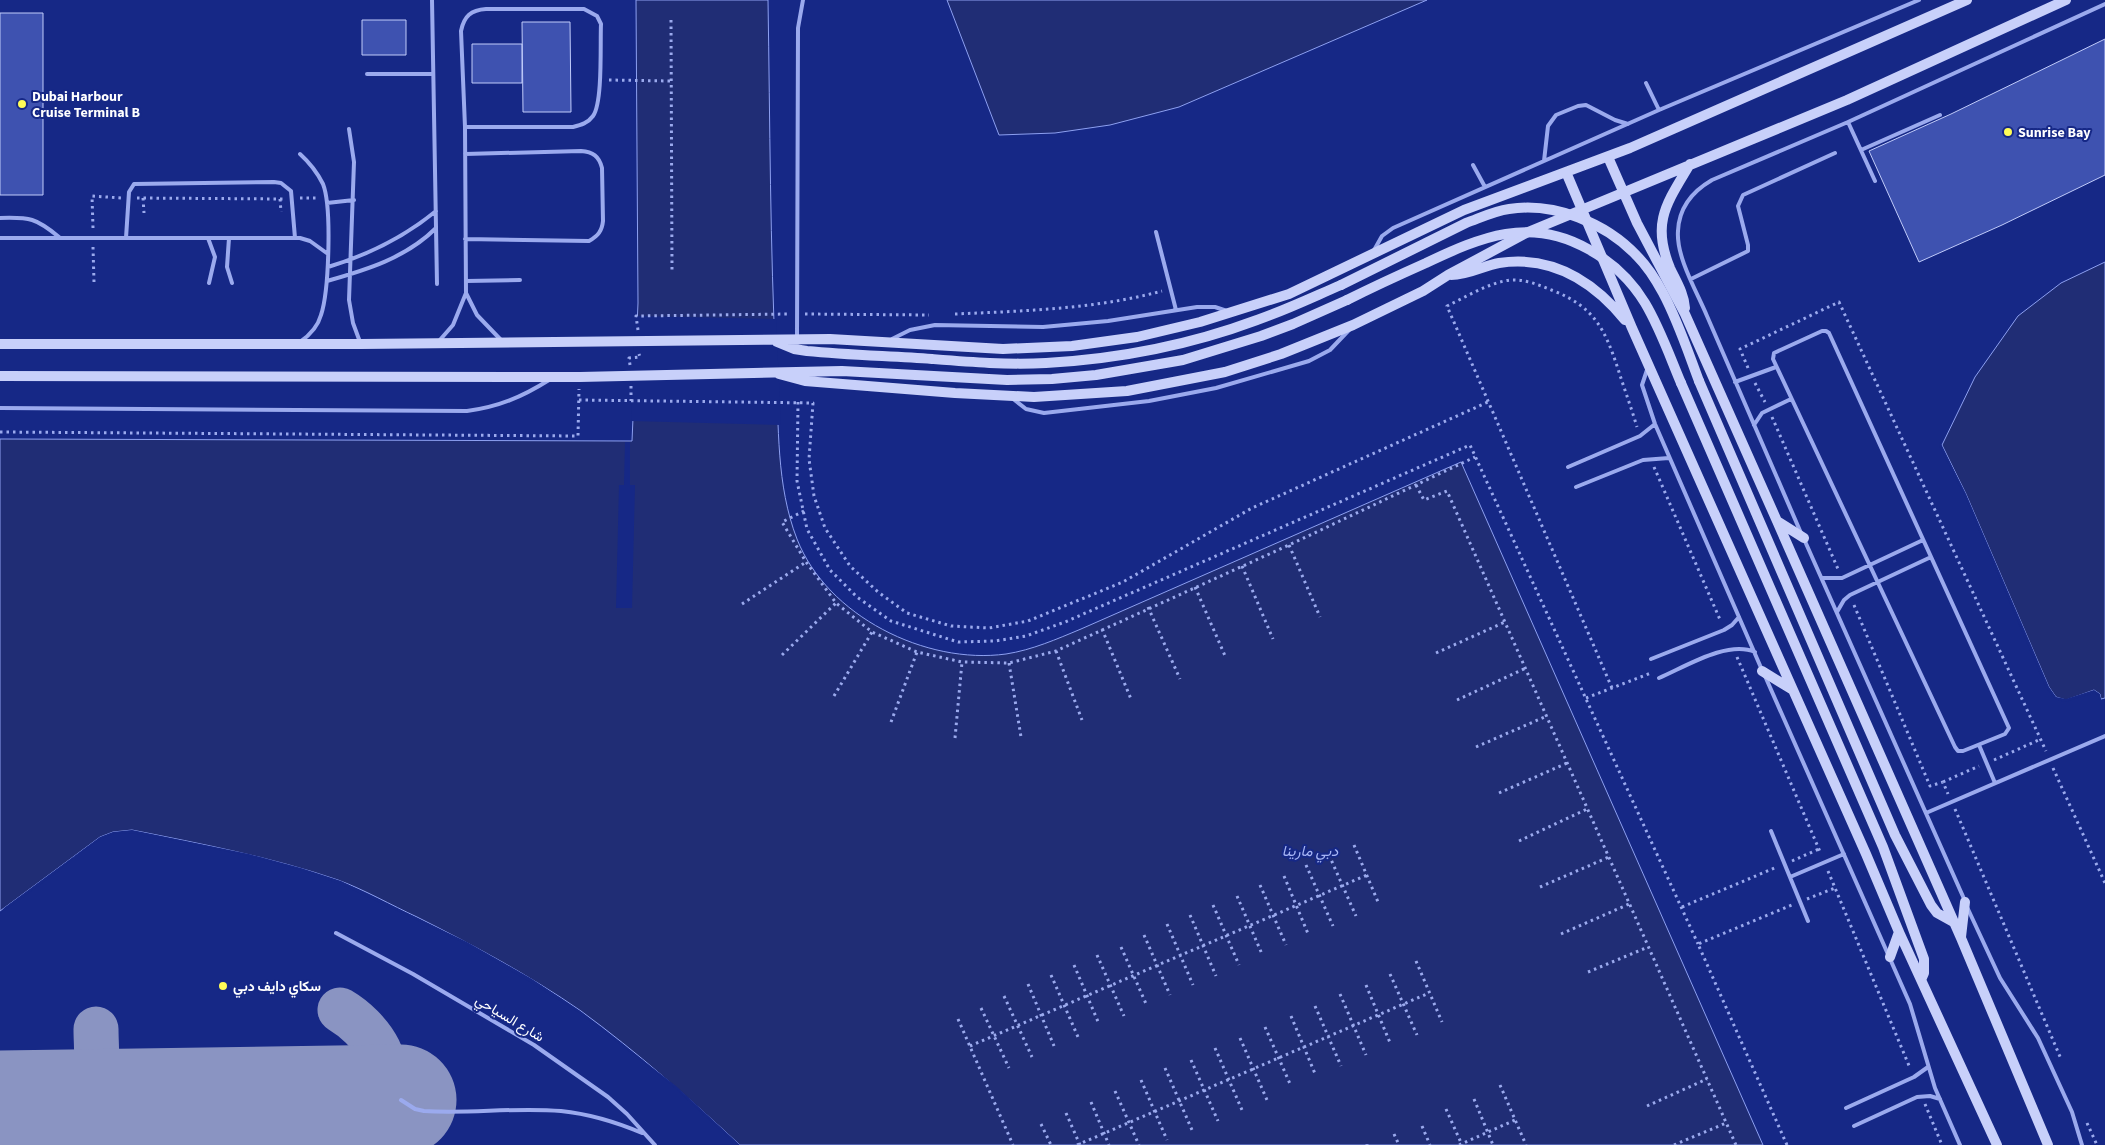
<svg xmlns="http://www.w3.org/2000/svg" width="2105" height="1145" viewBox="0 0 2105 1145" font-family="'Source Sans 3',Vazirmatn,sans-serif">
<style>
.water{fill:#202d75;stroke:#8da0f1}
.pier{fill:#162886}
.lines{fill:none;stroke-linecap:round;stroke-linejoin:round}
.taxiway{stroke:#8a94c2;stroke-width:45}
.runway{stroke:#8a94c2;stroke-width:111}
.building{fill:#3e52b0;stroke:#c0cbfa}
.path{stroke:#9baaee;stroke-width:3;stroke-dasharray:2.5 4;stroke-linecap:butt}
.lane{stroke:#9baaee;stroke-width:4}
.secondary{stroke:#c8d0fa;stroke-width:10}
.secondary-bridge{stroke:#c8d0fa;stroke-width:10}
.poi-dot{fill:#fffc57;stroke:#162886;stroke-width:2}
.labels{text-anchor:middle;stroke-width:4;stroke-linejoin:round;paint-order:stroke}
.poi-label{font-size:14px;font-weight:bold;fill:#fff;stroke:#162886;text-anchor:start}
.street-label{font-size:14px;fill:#fff;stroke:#162886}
.water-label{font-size:15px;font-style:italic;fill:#a6b5f5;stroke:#162886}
</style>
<rect width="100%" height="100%" fill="#162886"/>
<path class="water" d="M636,0H768C770,123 770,246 776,369C779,426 776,485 797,539C827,616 926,665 1006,654C1032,650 1057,639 1081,629L1461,462L1763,1145H740C689,1098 637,1052 581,1011C529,975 473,945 417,917C391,905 365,890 338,880C271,857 202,844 132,830L113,832L100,837L0,911V439L632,441L638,303Z
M947,0H1427L1179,107L1110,125L1055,133L999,135Z
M2105,262V698L2101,699L2100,694L2094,690L2066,700L2056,697L2049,687L1966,494L1942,445L1975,377L2018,316L2061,283Z"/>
<path class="pier" d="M635,316L776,319L781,425L631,421Z
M625,442H630V485H635L632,608H616L619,485H624Z
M1940,442L1966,494L2049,687L2056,697L2066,699L2094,690L2100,694L2101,699L2099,700L2098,696L2094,693L2065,702L2055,699L2046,688L1964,495L1939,446Z
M132,830L249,854L301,868L341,881L467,942L532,979L580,1011L676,1086L740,1145H736L675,1088L634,1055L579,1013L530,982L465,944L408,916L340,884L300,870L248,856L171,840L132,833L114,834L101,839L74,857L56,873L0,914L4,908L100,837L113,832Z"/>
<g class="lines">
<path class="taxiway" d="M340,1010C369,1027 404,1070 370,1098
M286,1101L331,1077L351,1074L377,1076L384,1085L383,1101L377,1107L366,1111L323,1101
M66,1105L84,1100C101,1081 96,1053 96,1029"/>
<path class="runway" d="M0,1106L401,1100"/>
</g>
<path class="building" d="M0,13H43V195H0Z
M362,20H406V55H362Z
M522,22H570L571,112H523Z
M2105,39V175L2002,225L1919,262L1869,151L1951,114Z
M472,44H522V83H472Z"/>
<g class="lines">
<path class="path" d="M671,20L672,271
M609,80L671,81
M137,198L283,199
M143,198L144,213
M300,198H318
M280,199L281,212
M93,228L92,196L121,198
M93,247L94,282
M805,314L929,315
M955,314C1024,311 1096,309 1162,291
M638,330L636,316L789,314
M630,365L629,358L640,357L639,354
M1748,368L1740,349L1839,302L2046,751
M1755,383L1765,402
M631,386V401
M579,400L813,403L809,459L814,496L825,528L850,566L878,592L907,613L951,626L989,628L1028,621L1123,582L1252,508L1488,402
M798,402L797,481L807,529L830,570L857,597L891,621L958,642L995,641L1026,636L1065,622L1470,445L1698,944
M1772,417L1838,569
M0,432L578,436L579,389
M1654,467L1721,622
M1416,485L1424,500L1447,491L1736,1145
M804,511L782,522L806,562L836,603L872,632L917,652L962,662L1009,663L1056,651L1289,545L1475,457
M1289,545L1320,617
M1242,566L1273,639
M1195,587L1226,658
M742,604L806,562
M1854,605L1930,786L1943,782L1948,794
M1148,607L1180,679
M1102,629L1131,699
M1056,651L1082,720
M1436,653L1505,622
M782,655L836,603
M1737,657L1821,854
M1009,663L1021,737
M1612,688L1447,306C1466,297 1488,283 1510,280C1525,279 1539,285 1554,291C1594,307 1605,329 1618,369C1624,388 1631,407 1637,427
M834,696L872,632
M1586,698L1651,673
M1457,700L1526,668
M891,722L917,652
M955,738L962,662
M1476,747L1547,716
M1994,760L2041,739
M2053,768L2105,883
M1943,782L1979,766
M1499,793L1567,763
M1955,809L2061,1059
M1519,841L1587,809
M1354,845L1378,902
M1329,855L1356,916
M1792,861L1819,849
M1306,865L1333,926
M1828,871L1910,1068
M1284,876L1309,936
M1260,885L1286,945
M1540,887L1609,857
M1237,896L1262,954
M1807,899L1835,888
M1213,905L1239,965
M1682,907L1777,867
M1190,915L1216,976
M1167,924L1193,985
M1561,934L1629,904
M1144,935L1170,995
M1121,947L1147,1006
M1097,955L1124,1016
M1416,961L1442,1022
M1074,965L1099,1024
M1588,972L1648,947
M1390,974L1417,1035
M1051,975L1078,1037
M1028,984L1054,1046
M1366,985L1391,1045
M1340,994L1366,1055
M1004,996L1032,1057
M1315,1006L1341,1066
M981,1008L1009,1068
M1291,1016L1316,1076
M958,1019L1013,1145
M1265,1027L1291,1086
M1240,1038L1267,1100
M970,1046L1367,875
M1215,1048L1242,1110
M1191,1060L1218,1121
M1165,1068L1192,1130
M1141,1080L1167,1140
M1500,1085L1526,1145
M1115,1091L1139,1145
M1474,1099L1493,1145
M1091,1102L1109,1145
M1925,1104L1942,1145
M1647,1106L1707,1079
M1446,1109L1462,1145
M1066,1113L1080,1145
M2087,1123L2097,1145
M1041,1124L1051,1145
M1422,1126L1430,1145
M1394,1134L1399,1145
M1367,1144V1145
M1077,1145L1429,993
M1459,1145L1515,1120
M1674,1145L1726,1123
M1787,1145L1698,944L1792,905"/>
<path class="lane" d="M432,0L437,284
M367,74H433
M1646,83L1659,110
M1848,122L1875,181
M349,129L354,162L349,300L353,323L360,342
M1861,150L1940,115
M300,154C310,163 317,172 323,184C332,207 329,291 321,315C318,326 310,335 300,342
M465,154L581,151C593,152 599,156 602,168L603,221C602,231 598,236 589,241L465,239
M1544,161L1548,126L1556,115L1578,106L1586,105L1615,120L1628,124
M1473,165L1485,187
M327,203L354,200
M0,218C30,217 36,218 59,237
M1156,232L1176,310
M0,238H300L310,241L328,254
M126,238L129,192L134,184L274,182L281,183L291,191L295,238
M208,238L215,257L209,283
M229,238L227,267L232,283
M1373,252L1382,236L1393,228L1659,110L1919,0
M328,267C368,255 403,238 436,211
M1691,279L1748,251V245L1738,206L1743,195L1835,153
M327,281C366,270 406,258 436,228
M466,281L520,280
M466,293L477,315L501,340
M1822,331H1826L1829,333L2009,728L2005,734L1963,751H1958L1955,747L1773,359L1774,353Z
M797,337L798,28L803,0
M892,339L910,330L935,325L1043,327L1108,321L1197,307H1215L1227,311
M439,341L453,325L466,293L465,127L461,31C464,16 471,10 486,9H584L597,16L601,24C600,43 603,102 593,116C588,123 581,125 573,127H465
M1648,367L1642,385L1655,424L1762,670
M1735,382L1776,367
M1012,398L1026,409L1044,413L1149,401L1216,388L1309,361L1330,350L1349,330
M0,408L467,411C498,407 522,397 549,380
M1754,425L1762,413L1791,399
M1568,467L1640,436L1655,424
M1576,487L1643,460L1669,458
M1801,533C1770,461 1738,389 1707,316C1697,292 1676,257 1678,231C1679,207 1693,191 1712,180L1848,122L2105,4
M1804,539L1965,901
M1822,578H1842L1923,540
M1837,612L1844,600L1850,595L1931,557
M1651,659L1724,630L1732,625L1739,617
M1765,676L1910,1004L1935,1088L1960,1145
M1659,678C1685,667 1727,640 1755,652
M1979,745L1995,783
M1926,813L2105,736
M1771,831L1808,921
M1790,877L1844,854
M1967,907L2000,978L2038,1038L2072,1112L2082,1145
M336,933L413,974L534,1045L608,1097L627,1114L655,1145
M401,1100L415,1109L424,1111C469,1114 516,1107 561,1111C590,1114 616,1122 642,1133
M1846,1108L1914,1077L1928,1067
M1854,1126L1917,1097L1930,1096L1940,1099"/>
<path class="secondary" d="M1608,157L1637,223L1685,314L1777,521L1961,938L2048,1145
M1566,172L1632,328L1866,854L1899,932L1997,1145
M1451,275C1469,275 1483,266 1499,263C1552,255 1593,281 1625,320
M1685,308C1684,293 1676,281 1670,268C1651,222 1667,203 1690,164
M777,342L794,349L807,351C848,355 890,356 932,359C970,362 1007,365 1046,363C1117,359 1190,345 1257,320C1286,310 1313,297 1341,285
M0,344H361L830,339L1003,349L1072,346L1137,337L1200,322L1289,294L1464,210L1630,148L1967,0
M779,374L805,381L955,393L1034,397L1127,391L1225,372L1281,354L1353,325L1423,291L1448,275L1528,232L1847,100L2066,0
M0,376L580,377L842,371L1007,380L1052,379L1096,375L1183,360L1261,336L1293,324L1347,300
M1699,381L1895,835L1931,905L1937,913L1955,923
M1681,383L1883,847L1924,959V973L1921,980
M1777,521L1804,538
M1762,671L1793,690
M1961,937L1965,902
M1890,957L1899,932"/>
<path class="secondary-bridge" d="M1341,285L1466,223C1480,218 1494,211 1509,209C1555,202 1606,223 1637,256C1647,266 1656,280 1663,293C1678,321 1688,352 1699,381
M1347,300C1373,287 1399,275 1426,263C1481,237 1530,216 1588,249C1612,262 1631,280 1645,303C1660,328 1670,357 1681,383"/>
</g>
<g class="poi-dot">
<circle cx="22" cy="104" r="5"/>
<circle cx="2008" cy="132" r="5"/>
<circle cx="223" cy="986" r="5"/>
</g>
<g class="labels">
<g class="poi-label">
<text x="32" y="101">Dubai Harbour<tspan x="32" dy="16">Cruise Terminal B</tspan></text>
<text x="2018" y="137">Sunrise Bay</text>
<text x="233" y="991">سكاي دايف دبي</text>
</g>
<g class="street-label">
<text transform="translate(510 1018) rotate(31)" y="5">شارع السياحي</text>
</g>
<g class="water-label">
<text x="1310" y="856">دبي مارينا</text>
</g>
</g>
</svg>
